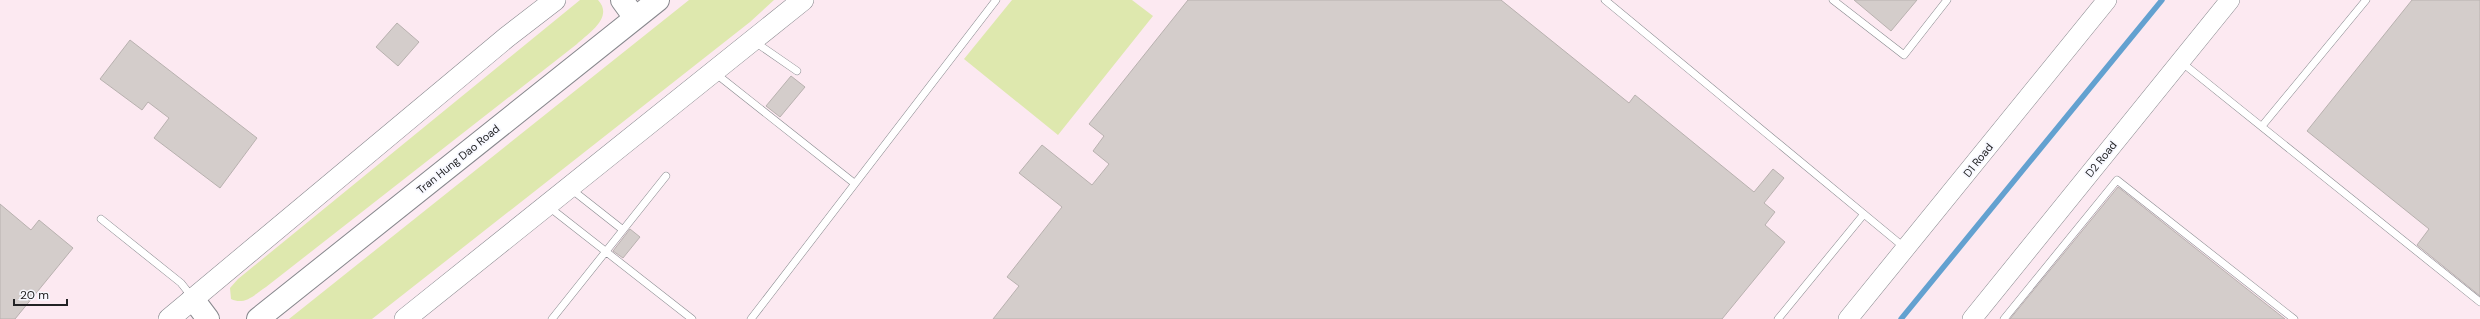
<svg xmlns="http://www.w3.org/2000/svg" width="2480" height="319" viewBox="0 0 2480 319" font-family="'DM Sans',sans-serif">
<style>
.industrial{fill:#fce9f1}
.green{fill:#dee8ae}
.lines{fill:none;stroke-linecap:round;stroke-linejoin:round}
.stream{stroke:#63a1d0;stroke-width:5.5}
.building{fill:#d4cdcb;stroke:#b8b1af}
.service-casing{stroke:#87888d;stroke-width:8}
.tertiary-casing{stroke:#87888d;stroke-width:20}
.secondary-casing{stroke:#87888d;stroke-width:22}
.trunk-casing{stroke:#87888d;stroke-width:24}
.service{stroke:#fff;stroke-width:7}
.tertiary{stroke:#fff;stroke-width:19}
.secondary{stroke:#fff;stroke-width:21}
.trunk{stroke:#fff;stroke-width:22}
.labels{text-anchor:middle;stroke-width:3.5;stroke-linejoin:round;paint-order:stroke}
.street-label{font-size:11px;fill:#222224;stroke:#f7f8ff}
</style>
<rect width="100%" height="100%" fill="#f7f8ff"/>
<path class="industrial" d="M0,0H2480V319H0Z"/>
<path class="green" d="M580,0H598C614,17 589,33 577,44L266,287C255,294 245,306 231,299L230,288L238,279Z
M689,0H774L750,22L372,319H289Z
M1012,0H1132L1153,16L1058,135L964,59Z"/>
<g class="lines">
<path class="stream" d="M1901,319L2162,0"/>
</g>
<path class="building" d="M1188,0H1501L1629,103L1635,95L1754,192L1773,169L1784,178L1764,203L1775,212L1765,225L1785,242L1722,319H993L1019,286L1007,277L1062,207L1019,173L1042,145L1092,185L1109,164L1093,151L1104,136L1089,124Z
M1854,0H1917L1891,31Z
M2412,0H2480V296L2417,245L2429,229L2307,131Z
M397,23L419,42L398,66L376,47Z
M130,40L257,138L220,188L154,138L169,118L148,102L142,110L100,79Z
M791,76L805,87L780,117L766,106Z
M2118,187L2285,319H2010Z
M0,204L31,230L39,220L73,248L15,319H0Z
M630,229L640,237L623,258L613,251Z"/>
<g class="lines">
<defs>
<path id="service" d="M1605,0L1905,248
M1833,0L1904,55L1947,0
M755,42L797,71
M2180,61L2480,302
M715,73L854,183
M2262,126L2366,0
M571,189L623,230
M549,207L692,319
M101,219L181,283L192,297
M552,319L666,176
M751,319L996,0
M1778,319L1864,214
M2004,319L2117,180L2294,319"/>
<path id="tertiary" d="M1848,319L2107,0
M1972,319L2230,0"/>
<path id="secondary" d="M169,319L507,37L555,0
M405,319L803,0"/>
<path id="trunk" d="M622,0L635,18
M193,299L208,319
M258,319L658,0"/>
</defs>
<use href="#service" class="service-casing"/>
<use href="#tertiary" class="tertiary-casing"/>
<use href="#secondary" class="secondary-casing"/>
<use href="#trunk" class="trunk-casing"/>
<use href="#service" class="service"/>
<use href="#tertiary" class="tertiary"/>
<use href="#secondary" class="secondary"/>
<use href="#trunk" class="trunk"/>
</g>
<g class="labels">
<g class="street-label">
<text transform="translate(458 159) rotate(-39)" y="4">Tran Hung Dao Road</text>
<text transform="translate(2101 159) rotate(-51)" y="4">D2 Road</text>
<text transform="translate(1978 160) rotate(-51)" y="4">D1 Road</text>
</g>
</g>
<path d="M14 299v6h53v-6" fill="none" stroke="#222224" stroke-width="2"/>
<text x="20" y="299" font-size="12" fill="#222224" stroke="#f7f8ff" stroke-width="3" paint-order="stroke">20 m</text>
</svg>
